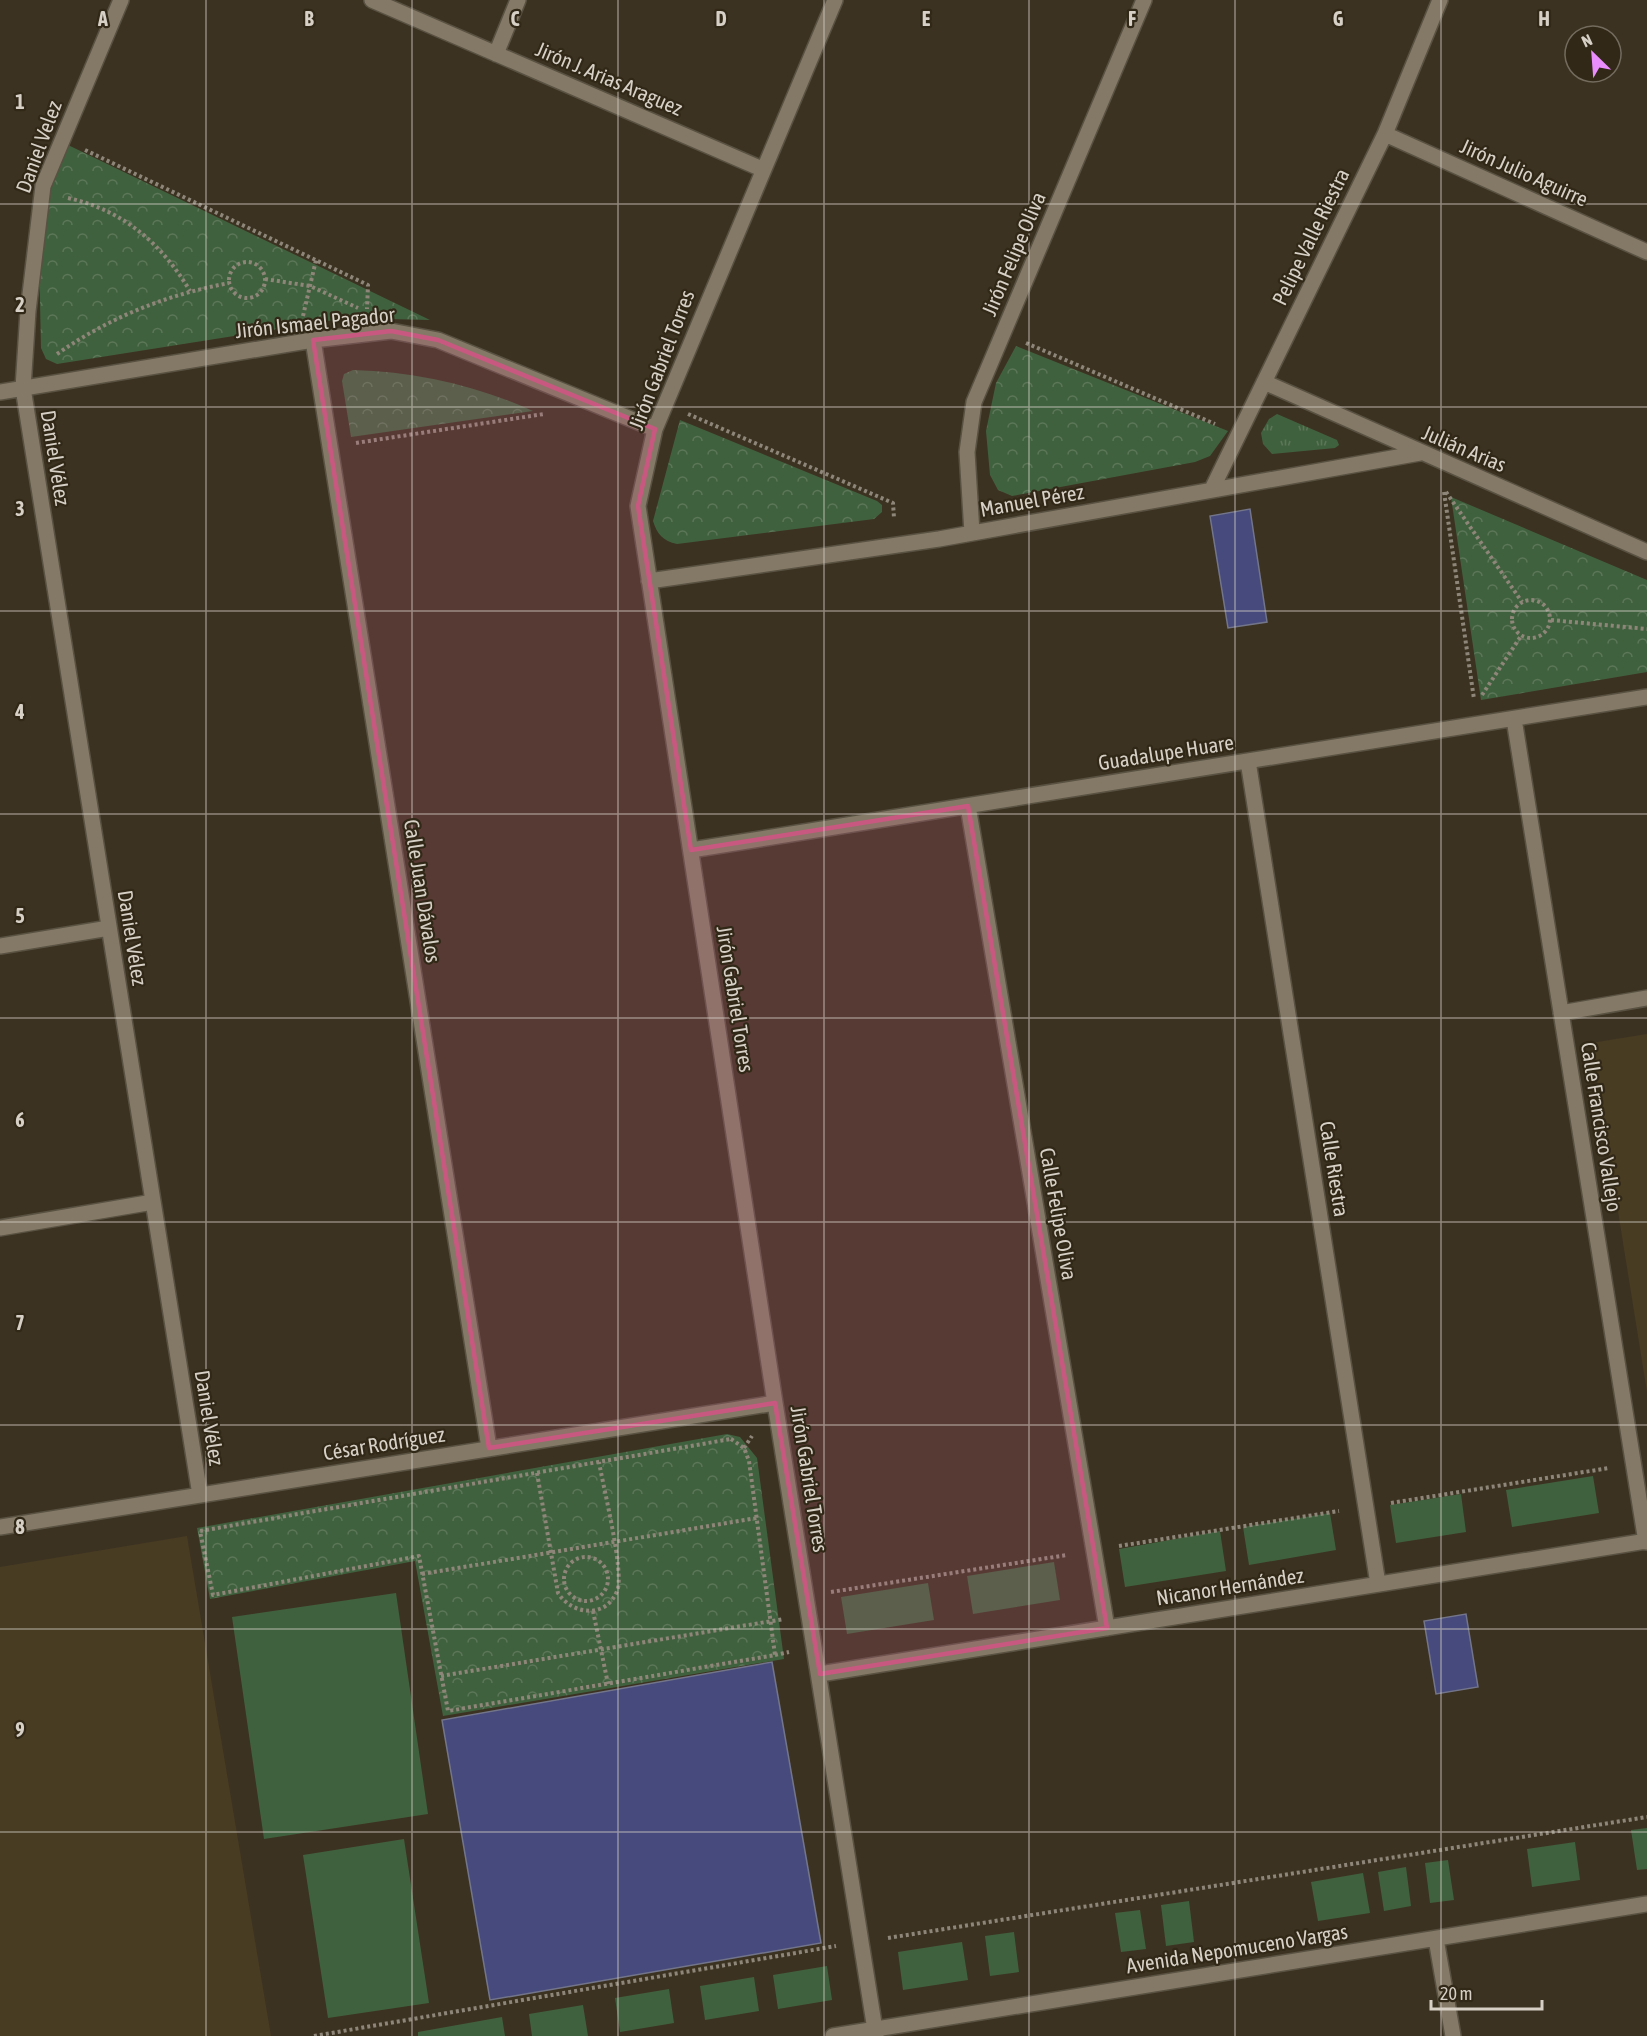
<svg xmlns="http://www.w3.org/2000/svg" width="1647" height="2036" viewBox="0 0 1647 2036" font-family="'Asap Condensed',sans-serif">
<style>
.built{fill:#483c23}
.grass{fill:url(#grass-tufts)}
.park{fill:url(#park-crowns)}
.garden{fill:#40613e}
.building{fill:#474a7d;stroke:#73768a;stroke-width:1.5}
.lines{fill:none;stroke-linecap:round;stroke-linejoin:round}
.minor-casing{stroke:#595142;stroke-width:18}
.path{stroke:#8e8679;stroke-width:4;stroke-dasharray:3 3;stroke-linecap:butt}
.minor{stroke:#847966;stroke-width:15}
.marked{fill:#c95880;fill-opacity:0.2;stroke:#c95880;stroke-width:4.5;stroke-linejoin:round}
.grid{fill:none;stroke:#d6d0c6;stroke-width:1.5;stroke-opacity:0.55}
.labels{text-anchor:middle;stroke-width:4.5;stroke-linejoin:round;paint-order:stroke}
.street-label{font-size:21px;fill:#d6d0c6;stroke:#312817}
.grid-label{font-size:20px;text-anchor:middle;font-weight:bold;fill:#d6d0c6;stroke:#312817;stroke-width:4.5;stroke-linejoin:round;paint-order:stroke}
</style>
<defs>
<pattern id="grass-tufts" width="24" height="20" patternUnits="userSpaceOnUse" patternTransform="scale(1.5)"><rect width="24" height="20" fill="#40613e"/><path d="M3 7l-1-3M5 7V3M7 7l1-3M15 17l-1-3M17 17v-4M19 17l1-3" fill="none" stroke="#5b7758"/></pattern>
<pattern id="park-crowns" width="20" height="18" patternUnits="userSpaceOnUse" patternTransform="scale(1.5)"><rect width="20" height="18" fill="#40613e"/><path d="M2 6a3 3 0 1 1 6 0M12 15a3 3 0 1 1 6 0" fill="none" stroke="#5b7758"/></pattern>
</defs>
<rect width="100%" height="100%" fill="#3c3221"/>
<path class="built" d="M1647,1034V1392L1591,1043Z
M187,1536L271,2036H0V1567Z"/>
<path class="grass" d="M1277,414L1337,440L1339,445L1335,448L1272,454L1263,444L1261,433L1269,419Z"/>
<path class="park" d="M68,145L430,320L347,318L57,364L46,359L41,348L39,253L51,189Z
M1016,346L1228,431L1210,456L1195,462L1012,496L998,490L990,475L986,431L996,383Z
M353,370C417,372 475,385 533,411L351,437L342,381L344,374Z
M680,420L877,501L882,505V512L874,519L677,544C663,541 657,534 653,521Z
M1451,497L1647,580V672L1481,700Z
M727,1434L740,1437L757,1458L784,1659L443,1716L415,1561L210,1599L197,1528Z"/>
<path class="garden" d="M1593,1476L1599,1513L1512,1527L1506,1490Z
M1461,1494L1466,1532L1396,1543L1390,1505Z
M1330,1513L1336,1550L1249,1565L1243,1527Z
M1220,1531L1226,1571L1125,1587L1119,1549Z
M1054,1562L1060,1600L973,1614L967,1576Z
M928,1583L934,1620L847,1634L841,1597Z
M396,1593L428,1814L264,1839L232,1617Z
M1647,1828V1869L1637,1870L1631,1830Z
M404,1839L429,2003L328,2018L303,1855Z
M1575,1842L1580,1880L1532,1887L1527,1849Z
M1448,1860L1454,1900L1430,1903L1425,1863Z
M1406,1867L1411,1906L1384,1911L1378,1872Z
M1363,1873L1370,1913L1318,1921L1311,1882Z
M1189,1901L1194,1942L1166,1946L1161,1905Z
M1140,1910L1146,1949L1121,1952L1115,1913Z
M1014,1932L1019,1972L990,1976L985,1936Z
M962,1942L968,1980L903,1990L898,1952Z
M827,1966L832,2000L778,2009L773,1975Z
M754,1977L759,2011L705,2020L700,1986Z
M669,1989L674,2023L620,2032L615,1998Z
M583,2005L588,2036H532L529,2014Z
M502,2017L505,2036H418V2032Z"/>
<path class="building" d="M1250,509L1267,622L1228,628L1210,516Z
M1466,1614L1478,1687L1436,1694L1424,1621Z
M772,1662L821,1943L490,2000L442,1720Z"/>
<g class="lines">
<defs>
<path id="minor" d="M121,0L43,186L28,311L23,388L200,1495
M372,0L762,169
M835,0L655,429L638,506L775,1403L876,2036
M496,54L518,0
M1385,134L1647,252
M313,340L489,1448
M1264,382L1647,552
M0,392L313,340L391,331L438,340L655,429
M1212,489L1385,134L1440,0
M972,533L967,452L974,402L1144,0
M649,581L939,539L1420,453
M1514,719L1646,1542
M1248,761L1378,1584
M968,806L1107,1628
M691,850L1647,697
M0,946L109,928
M1561,1013L1647,998
M0,1228L153,1202
M0,1527L775,1403
M820,1674L1647,1541
M1436,1939L1453,2036
M833,2036L1647,1904"/>
</defs>
<use href="#minor" class="minor-casing"/>
<path class="path" d="M85,150L368,285L367,309
M68,198C123,210 162,244 190,291
M229 280a18 18 0 1 1 36 0a18 18 0 1 1-36 0Z
M265,279L310,286L358,308
M303,316L316,260
M1026,343L1215,424
M57,354C110,317 166,295 229,283
M688,414L893,503L894,518
M356,443L544,414
M1444,492L1474,699
M1446,492L1522,602
M1512 619a19 19 0 1 1 38 0a19 19 0 1 1-38 0Z
M1551,620L1647,629
M1482,695L1521,636
M731,1439L744,1448L749,1461L775,1655L448,1711L419,1556L213,1595L200,1531Z
M744,1448L752,1436
M537,1473L558,1593C572,1615 606,1619 617,1591C625,1574 603,1486 599,1462
M1391,1503L1609,1468
M1119,1546L1339,1511
M564 1579a22 22 0 1 1 44 0a22 22 0 1 1-44 0Z
M422,1574L757,1518
M831,1592L1067,1555
M593,1611L608,1684
M775,1655L789,1652
M441,1676L784,1619
M888,1938L1647,1817
M314,2036L836,1946"/>
<use href="#minor" class="minor"/>
</g>
<path class="marked" d="M391,331L438,340L655,429L638,506L691,850L968,806L1107,1628L820,1674L775,1403L489,1448L313,340Z"/>
<path class="grid" d="M206,0V2036M412,0V2036M618,0V2036M824,0V2036M1029,0V2036M1235,0V2036M1441,0V2036M0,204H1647M0,407H1647M0,611H1647M0,814H1647M0,1018H1647M0,1222H1647M0,1425H1647M0,1629H1647M0,1832H1647"/>
<g class="labels">
<g class="street-label">
<text transform="translate(609 79) rotate(23)" y="7">Jirón J. Arias Araguez</text>
<text transform="translate(39 147) rotate(-70)" y="7">Daniel Velez</text>
<text transform="translate(1524 173) rotate(24)" y="7">Jirón Julio Aguirre</text>
<text transform="translate(1311 237) rotate(-64)" y="7">Pelipe Valle Riestra</text>
<text transform="translate(1014 254) rotate(-67)" y="7">Jirón Felipe Oliva</text>
<text transform="translate(315 323) rotate(-6)" y="7">Jirón Ismael Pagador</text>
<text transform="translate(662 360) rotate(-69)" y="7">Jirón Gabriel Torres</text>
<text transform="translate(1464 449) rotate(23)" y="7">Julián Arias</text>
<text transform="translate(55 458) rotate(81)" y="7">Daniel Vélez</text>
<text transform="translate(1032 501) rotate(-10)" y="7">Manuel Pérez</text>
<text transform="translate(1166 753) rotate(-9)" y="7">Guadalupe Huare</text>
<text transform="translate(422 891) rotate(81)" y="7">Calle Juan Dávalos</text>
<text transform="translate(132 938) rotate(81)" y="7">Daniel Vélez</text>
<text transform="translate(735 999) rotate(81)" y="7">Jirón Gabriel Torres</text>
<text transform="translate(1601 1127) rotate(81)" y="7">Calle Francisco Vallejo</text>
<text transform="translate(1334 1169) rotate(81)" y="7">Calle Riestra</text>
<text transform="translate(1058 1214) rotate(80)" y="7">Calle Felipe Oliva</text>
<text transform="translate(209 1418) rotate(81)" y="7">Daniel Vélez</text>
<text transform="translate(384 1444) rotate(-9)" y="7">César Rodríguez</text>
<text transform="translate(809 1479) rotate(81)" y="7">Jirón Gabriel Torres</text>
<text transform="translate(1230 1587) rotate(-9)" y="7">Nicanor Hernández</text>
<text transform="translate(1237 1949) rotate(-9)" y="7">Avenida Nepomuceno Vargas</text>
</g>
</g>
<g class="grid-label">
<text x="103" y="26">A</text>
<text x="309" y="26">B</text>
<text x="515" y="26">C</text>
<text x="721" y="26">D</text>
<text x="926" y="26">E</text>
<text x="1132" y="26">F</text>
<text x="1338" y="26">G</text>
<text x="1544" y="26">H</text>
<text x="20" y="109">1</text>
<text x="20" y="312">2</text>
<text x="20" y="516">3</text>
<text x="20" y="719">4</text>
<text x="20" y="923">5</text>
<text x="20" y="1127">6</text>
<text x="20" y="1330">7</text>
<text x="20" y="1534">8</text>
<text x="20" y="1737">9</text>
</g>
<g transform="translate(1593 54) rotate(335)"><circle r="28" fill="#312817" stroke="#736b5d" stroke-width="1.5"/>
<path d="M0-4.5L10 22L0 15L-10 22Z" fill="#ea8dfc"/>
<text y="-9" font-size="16" font-weight="bold" text-anchor="middle" fill="#d6d0c6">N</text>
</g>
<path d="M1431 2000v9h111v-9" fill="none" stroke="#d6d0c6" stroke-width="3"/>
<text x="1440" y="2000" font-size="18" fill="#d6d0c6" stroke="#312817" stroke-width="4.5" paint-order="stroke">20 m</text>
</svg>
